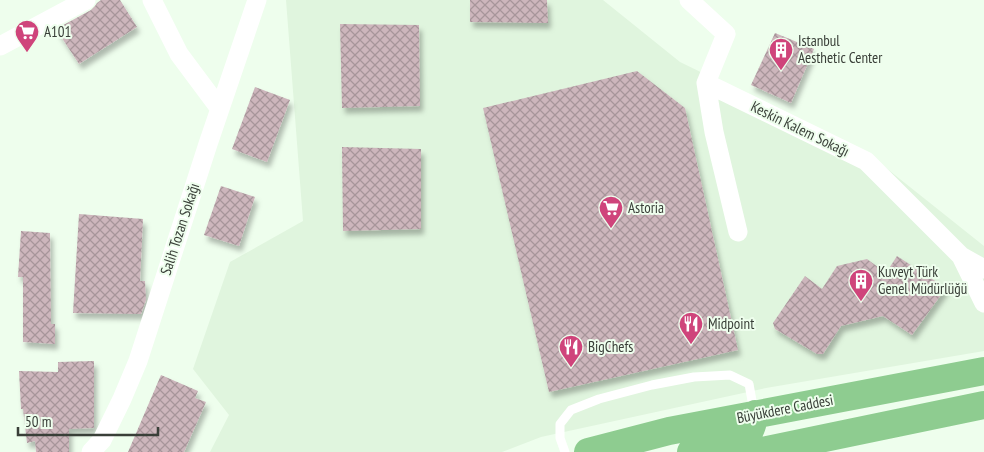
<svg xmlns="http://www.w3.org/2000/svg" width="984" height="452" viewBox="0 0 984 452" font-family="'PT Sans Narrow',sans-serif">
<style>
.built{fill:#e0f5de}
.building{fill:url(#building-cross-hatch);filter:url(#shadow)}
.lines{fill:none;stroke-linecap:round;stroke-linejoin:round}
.lane{stroke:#fff;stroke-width:9}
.street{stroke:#fff;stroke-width:19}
.primary{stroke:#8ecc90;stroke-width:28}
.labels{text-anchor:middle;stroke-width:4;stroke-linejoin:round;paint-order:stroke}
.poi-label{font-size:15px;fill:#393f38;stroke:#eefeed;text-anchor:start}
.street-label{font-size:15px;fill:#393f38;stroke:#eefeed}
</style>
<defs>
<pattern id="building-cross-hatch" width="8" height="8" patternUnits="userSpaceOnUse" patternTransform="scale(1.25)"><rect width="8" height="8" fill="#cdb6bc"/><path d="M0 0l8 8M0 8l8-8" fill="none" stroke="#a7959a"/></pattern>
<filter id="shadow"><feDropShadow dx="3" dy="5.5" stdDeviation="2.5" flood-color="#0004"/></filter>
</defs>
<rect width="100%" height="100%" fill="#eefeed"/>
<path class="built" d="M286,0H603L680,62L866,152L984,246V351L766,388L541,437L502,452H210L229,415L193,369L230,262L303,221Z"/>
<path class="building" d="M101,0H120L137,27L79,64L56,29L91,10L95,6L97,3Z
M470,0H547L548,23L470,22Z
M340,24L419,25L420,106L342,108Z
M775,33L814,49L791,103L751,85Z
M637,71L685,108L738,350L549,392L483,108Z
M255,87L290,100L267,162L232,149Z
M342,147L421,149V229L343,231Z
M221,186L255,197L239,246L204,235Z
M79,214L143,219L140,281H145L146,300L141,314L73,313Z
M21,231L50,233L51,324H55V344L23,342V277H18Z
M897,256L946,288L912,335L883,316L841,326L823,354H817L775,329L773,323L805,276L822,289L837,266L867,259L886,273Z
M94,361V428L69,429V452H36L35,441L27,443L23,409H21L19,371L58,372V362Z
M161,375L198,391L195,398L206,402L184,452H128Z"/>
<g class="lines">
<path class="lane" d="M565,452L560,438V424L571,410L599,399L652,385L694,377L730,375L749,384L754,412"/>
<path class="street" d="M152,0L179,54L220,109
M689,0L726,34L706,83
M0,46L86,0
M706,83L866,161L961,256L984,269
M706,83L714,132L738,232
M961,256L984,303
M91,452L102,440L122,399L138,361L208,144L257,0"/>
<path class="primary" d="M588,452L669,431L984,371
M691,452C706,446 742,444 750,430C753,425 753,419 755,414
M757,452L984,405"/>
</g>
<defs>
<symbol id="supermarket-pin" viewBox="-11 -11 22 30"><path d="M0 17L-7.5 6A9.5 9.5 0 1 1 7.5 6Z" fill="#cf447b" stroke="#eefeed"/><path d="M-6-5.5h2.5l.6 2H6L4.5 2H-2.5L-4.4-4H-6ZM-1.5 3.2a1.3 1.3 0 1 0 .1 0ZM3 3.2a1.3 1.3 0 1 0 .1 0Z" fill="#fff"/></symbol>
<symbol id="building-pin" viewBox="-11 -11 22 30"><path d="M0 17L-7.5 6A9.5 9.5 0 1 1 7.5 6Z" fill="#cf447b" stroke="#eefeed"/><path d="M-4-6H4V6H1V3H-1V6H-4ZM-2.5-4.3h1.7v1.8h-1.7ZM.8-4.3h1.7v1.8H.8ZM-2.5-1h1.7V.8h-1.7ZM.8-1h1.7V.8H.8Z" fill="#fff"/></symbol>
<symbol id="restaurant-pin" viewBox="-11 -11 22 30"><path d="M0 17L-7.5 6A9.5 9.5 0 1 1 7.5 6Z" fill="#cf447b" stroke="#eefeed"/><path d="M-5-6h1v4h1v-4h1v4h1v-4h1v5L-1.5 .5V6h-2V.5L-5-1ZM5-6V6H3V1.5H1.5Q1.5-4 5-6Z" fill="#fff"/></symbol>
</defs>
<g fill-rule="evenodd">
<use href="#supermarket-pin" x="13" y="18" width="28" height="38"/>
<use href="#building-pin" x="767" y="36" width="28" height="38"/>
<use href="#supermarket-pin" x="597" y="194" width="28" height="38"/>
<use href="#building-pin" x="847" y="267" width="28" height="38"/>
<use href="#restaurant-pin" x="677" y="310" width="28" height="38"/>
<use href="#restaurant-pin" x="557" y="333" width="28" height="38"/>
</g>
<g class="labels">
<g class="poi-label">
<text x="44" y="37">A101</text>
<text x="798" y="46">Istanbul<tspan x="798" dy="17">Aesthetic Center</tspan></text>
<text x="628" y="213">Astoria</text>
<text x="878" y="277">Kuveyt Türk<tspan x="878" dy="17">Genel Müdürlüğü</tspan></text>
<text x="708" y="329">Midpoint</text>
<text x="588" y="352">BigChefs</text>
</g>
<g class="street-label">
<text transform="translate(800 129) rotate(26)" y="5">Keskin Kalem Sokağı</text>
<text transform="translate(180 229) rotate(-72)" y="5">Salih Tozan Sokağı</text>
<text transform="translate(785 409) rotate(-11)" y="5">Büyükdere Caddesi</text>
</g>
</g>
<path d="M18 427v8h140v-8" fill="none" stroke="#393f38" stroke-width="2.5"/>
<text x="25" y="427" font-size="15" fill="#393f38" stroke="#eefeed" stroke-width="4" paint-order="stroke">50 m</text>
</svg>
